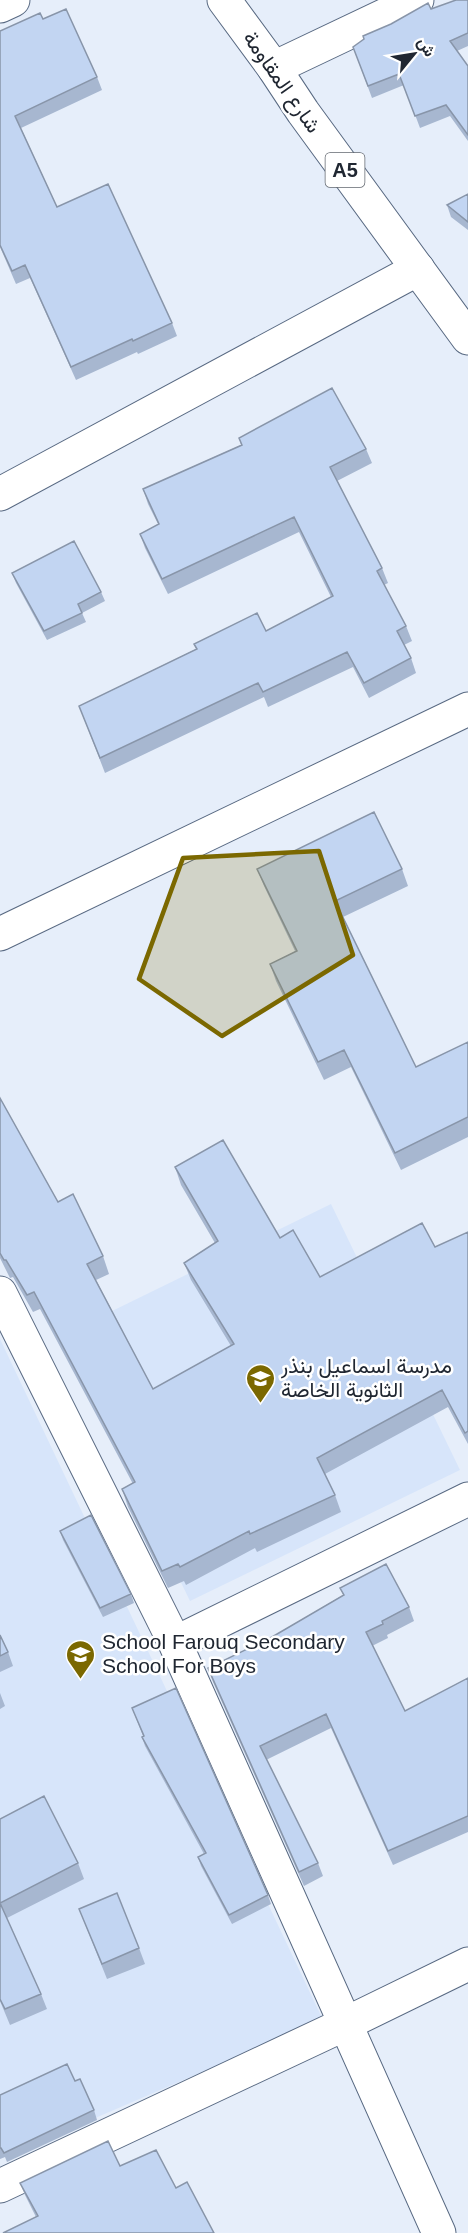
<svg xmlns="http://www.w3.org/2000/svg" width="468" height="2233" viewBox="0 0 468 2233" font-family="Arial,Vazirmatn,sans-serif">
<style>
.built{fill:#d7e5fa}
.lines{fill:none;stroke-linecap:round;stroke-linejoin:round}
.minor-casing{stroke:#586982;stroke-width:35}
.highway-casing{stroke:#586982;stroke-width:35}
.minor{stroke:#fff;stroke-width:33}
.highway{stroke:#fff;stroke-width:33}
.wall{fill:#a7b7d0}
.building{fill:#c2d5f2;stroke:#8895a9;stroke-width:1.5}
.marked{fill:#7b6800;fill-opacity:0.2;stroke:#7b6800;stroke-width:4.5;stroke-linejoin:round}
.labels{text-anchor:middle;stroke-width:5;stroke-linejoin:round;paint-order:stroke}
.shield{fill:#fff;stroke:#636870;stroke-width:1.5}
.shield-label{font-size:20px;font-weight:bold;fill:#202732}
.street-label{font-size:21px;fill:#202732;stroke:#fff}
.poi-label{font-size:21px;fill:#202732;stroke:#fff;text-anchor:start}
</style>
<rect width="100%" height="100%" fill="#e6eefa"/>
<path class="built" d="M331,1204L460,1470L190,1601L61,1336Z
M0,1339L323,2020L0,2159Z"/>
<g class="lines">
<defs>
<path id="minor" d="M0,6L13,0
M274,68L417,0
M0,494L418,269
M0,934L468,709
M0,1293L175,1643L439,2233
M175,1643L468,1499
M0,2186L345,2024L468,1964"/>
<path id="highway" d="M224,0L274,68L303,112L468,338"/>
</defs>
<use href="#minor" class="minor-casing"/>
<use href="#highway" class="highway-casing"/>
<use href="#minor" class="minor"/>
<use href="#highway" class="highway"/>
</g>
<path class="wall" d="M468,0V46L457,51L468,66V141L450,116L420,128L404,85L372,98L353,47L391,24L431,9Z
M43,19L97,77L102,90L21,128L57,207L172,323L177,336L138,354L137,352L76,380L30,278L16,284L0,247V31Z
M468,194V230L451,217L447,205Z
M239,438L366,449L372,463L337,481L382,568L388,583L384,585L406,626L412,641L404,645L411,658L416,673L369,698L353,667L268,707L264,697L105,773L79,706L196,649L194,644L266,631L331,597L299,532L168,594L145,548L140,534L158,524L148,504L143,489L241,445Z
M12,573L101,592L105,601L82,613L86,622L47,640L16,583Z
M257,869H402L408,886L343,917L416,1067L468,1042V1137L401,1170L351,1067L324,1080L276,981L270,964L295,951L264,886Z
M0,1098L58,1202L103,1256L109,1274L96,1280L153,1389L231,1346L191,1280L184,1263L215,1243L181,1185L175,1167L280,1238L320,1277L435,1247L468,1232V1444L448,1407L325,1474L335,1495L341,1512L257,1552L255,1548L186,1585L184,1581L168,1588L128,1507L122,1489L133,1484L40,1309L33,1312L13,1277L10,1278L0,1258Z
M60,1531L131,1594L134,1603L103,1617L63,1540Z
M340,1588L409,1607L414,1621L387,1635L388,1638L372,1646L405,1711L468,1678V1832L393,1865L331,1728L266,1760L318,1863L323,1876L304,1886L213,1682L208,1668L272,1637L343,1595Z
M0,1635L8,1652L13,1666L0,1672Z
M0,1693L5,1706L0,1709Z
M132,1708L268,1895L271,1904L232,1924L201,1866L198,1857L204,1854L145,1746L142,1737L143,1736Z
M0,1819L78,1863L84,1879L7,1918L41,1994L47,2009L10,2025L0,2001Z
M79,1909L139,1948L145,1964L107,1979Z
M75,2081L94,2110L97,2120L7,2162L5,2157L0,2159V2095Z
M120,2166L176,2188L214,2233L36,2217L25,2195L20,2183Z"/>
<path class="building" d="M456,0H468V33L450,41L468,66V135L446,105L415,116L399,74L368,86L353,47L364,39L363,36L391,24L428,3L431,9Z
M66,9L97,77L15,116L57,207L108,184L172,323L133,341L132,339L71,367L25,265L12,271L0,245V31L40,13L43,19Z
M468,194V222L447,205Z
M332,388L366,449L330,467L382,568L377,571L406,626L397,631L411,658L364,683L347,652L263,692L258,683L100,758L79,706L197,649L194,644L257,613L266,631L333,596L294,517L162,579L140,534L159,524L143,489L242,445L239,438Z
M74,541L101,592L78,604L82,613L44,631L12,573Z
M374,812L402,869L335,901L416,1067L468,1042V1117L395,1153L344,1050L318,1062L270,964L297,951L257,869Z
M0,1098L58,1202L73,1194L103,1256L87,1264L153,1389L234,1344L184,1263L218,1241L175,1167L223,1140L280,1238L293,1230L320,1277L422,1223L435,1247L468,1232V1431L465,1433L442,1390L317,1458L335,1495L250,1534L249,1531L180,1567L178,1564L162,1571L122,1489L135,1482L34,1292L27,1295L6,1260H4L0,1253Z
M91,1515L131,1594L100,1608L60,1531Z
M386,1564L409,1607L382,1621L383,1624L366,1632L405,1711L468,1678V1816L388,1851L326,1714L260,1746L318,1863L299,1872L208,1668L272,1637L344,1595L340,1588Z
M0,1635L8,1652L0,1656Z
M176,1688L268,1895L229,1915L198,1857L206,1853L142,1737L144,1736L132,1708Z
M44,1796L78,1863L0,1903L41,1994L5,2009L0,1999V1819Z
M117,1893L139,1948L102,1964L79,1909Z
M67,2064L75,2081L80,2079L94,2110L4,2153L1,2148H0V2095Z
M108,2141L120,2166L156,2150L176,2188L187,2182L214,2233H3L38,2216L20,2183Z"/>
<path class="marked" d="M319,851L353,955L222,1036L139,979L183,858Z"/>
<defs>
<symbol id="school-pin" viewBox="-11 -11 22 30"><path d="M0 17L-7.5 6A9.5 9.5 0 1 1 7.5 6Z" fill="#7b6800" stroke="#fff"/><path d="M0-5L7-2L0 1L-7-2ZM-4 1L0 2.5L4 1V4Q0 6-4 4Z" fill="#fff"/></symbol>
<symbol id="university-pin" viewBox="-11 -11 22 30"><path d="M0 17L-7.5 6A9.5 9.5 0 1 1 7.5 6Z" fill="#7b6800" stroke="#fff"/><path d="M0-5L7-2L0 1L-7-2ZM-4 1L0 2.5L4 1V4Q0 6-4 4Z" fill="#fff"/></symbol>
</defs>
<g fill-rule="evenodd">
<use href="#school-pin" x="244" y="1362" width="33" height="45"/>
<use href="#university-pin" x="64" y="1638" width="33" height="45"/>
</g>
<g class="labels">
<rect class="shield" x="325.5" y="153" width="39" height="34" rx="4.5"/>
<g class="shield-label">
<text x="345" y="177">A5</text>
</g>
<g class="street-label">
<text transform="translate(282 82) rotate(55)" y="7">شارع المقاومة</text>
</g>
<g class="poi-label">
<text x="281" y="1373">مدرسة اسماعيل بنذر<tspan x="281" dy="24">الثانوية الخاصة</tspan></text>
<text x="102" y="1649">School Farouq Secondary<tspan x="102" dy="24">School For Boys</tspan></text>
</g>
</g>
<g transform="translate(414 54) rotate(60)" stroke="#ffffff" stroke-width="4.5" paint-order="stroke">
<path d="M0-4.5L10 22L0 15L-10 22Z" fill="#202732"/>
<text y="-9" font-size="16" font-weight="bold" text-anchor="middle" fill="#202732">ش</text>
</g>
</svg>
